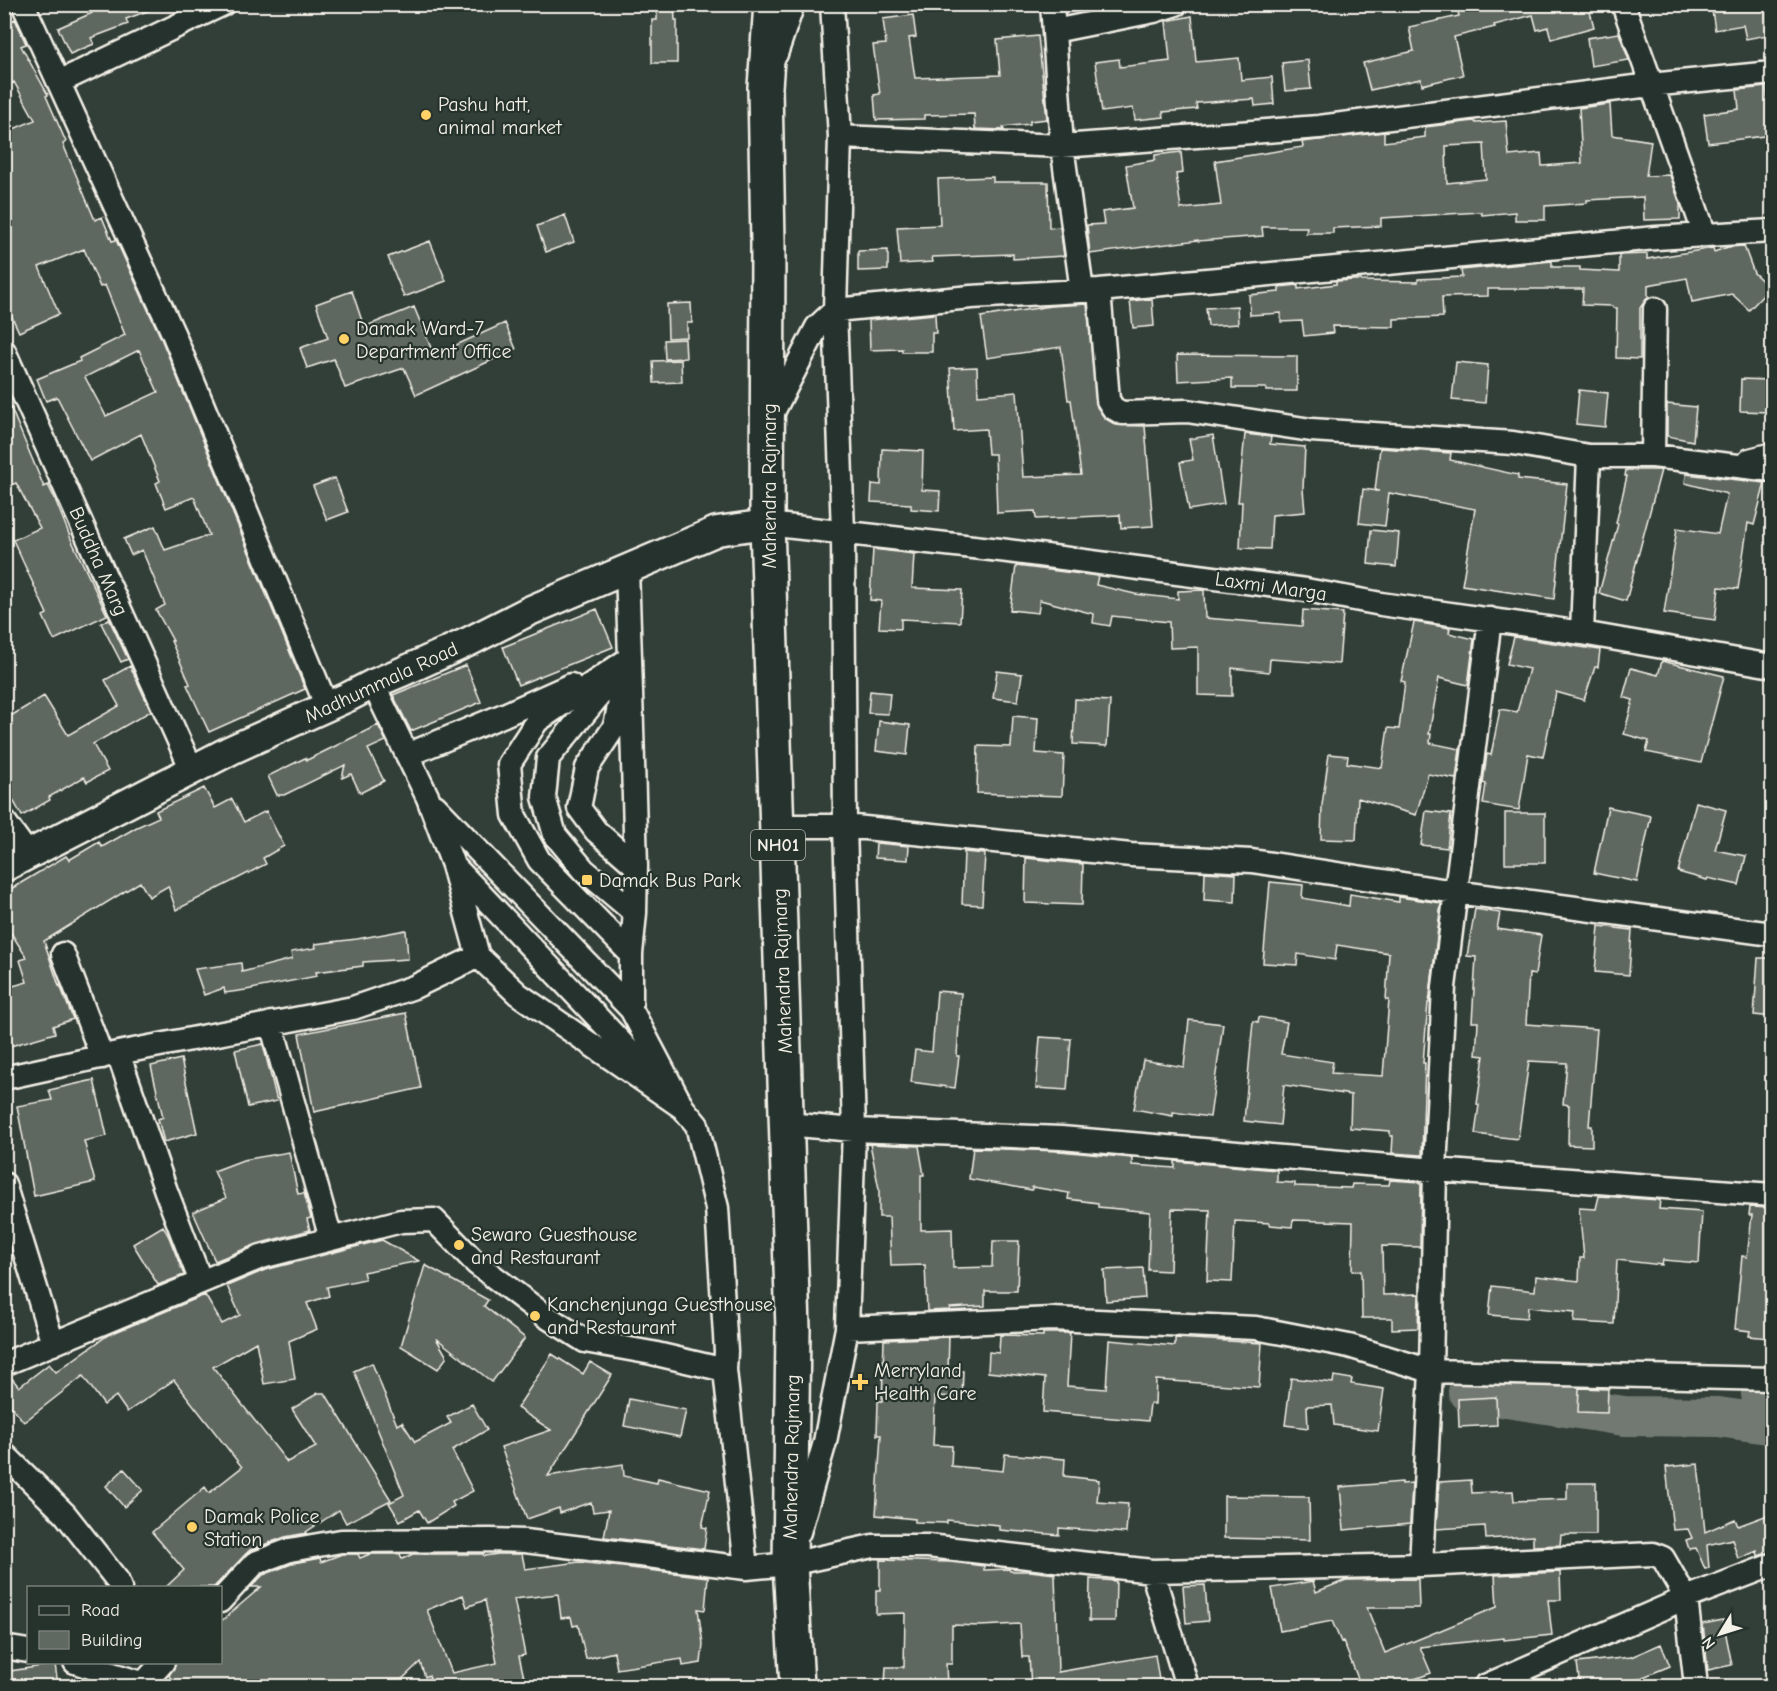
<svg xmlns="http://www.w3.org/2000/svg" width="1777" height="1691" viewBox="0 0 1777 1691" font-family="'Comic Neue',sans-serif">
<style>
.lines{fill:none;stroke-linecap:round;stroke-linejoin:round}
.river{stroke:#727972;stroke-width:40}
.building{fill:#5f6861;stroke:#f4f1e8;stroke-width:1.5;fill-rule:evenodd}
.pedestrian-casing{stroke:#f4f1e8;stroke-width:22}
.minor-casing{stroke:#f4f1e8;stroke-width:27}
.tertiary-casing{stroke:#f4f1e8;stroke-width:33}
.trunk-casing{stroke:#f4f1e8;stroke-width:38}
.pedestrian{stroke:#26332d;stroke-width:18}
.minor{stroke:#26332d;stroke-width:22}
.tertiary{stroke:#26332d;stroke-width:28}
.trunk{stroke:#26332d;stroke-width:33}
.poi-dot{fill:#ffd166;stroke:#26332d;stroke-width:2}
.labels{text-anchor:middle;stroke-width:4.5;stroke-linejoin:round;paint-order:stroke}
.shield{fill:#26332d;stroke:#b6b8b0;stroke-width:1.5}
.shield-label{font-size:18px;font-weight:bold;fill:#f4f1e8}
.poi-label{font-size:20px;fill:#f4f1e8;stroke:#26332d;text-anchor:start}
.street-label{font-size:20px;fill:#f4f1e8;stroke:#26332d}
</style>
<rect width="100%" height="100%" fill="#323e38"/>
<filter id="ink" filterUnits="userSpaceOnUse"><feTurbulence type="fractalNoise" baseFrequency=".0167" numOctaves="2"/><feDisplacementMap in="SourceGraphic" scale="12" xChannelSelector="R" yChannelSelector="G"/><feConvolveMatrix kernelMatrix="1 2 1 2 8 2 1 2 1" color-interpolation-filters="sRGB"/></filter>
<g filter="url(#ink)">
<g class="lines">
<path class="river" d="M1468,1392L1624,1416L1718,1417L1768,1424L1761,1394L1772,1395"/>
</g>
<path class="building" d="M88,4H158V7L126,19L128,24L91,38L94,44L70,54L58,28L92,13Z
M657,4H674L675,20H677V63H652V20H657Z
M1456,4H1588L1594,27L1551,39L1548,27L1537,30L1533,15L1494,25L1495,27L1454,37L1463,75L1422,85L1421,79L1370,90L1363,63L1414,51L1409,27L1459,16Z
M1711,4H1773V34L1746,39L1743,25L1715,30Z
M4,15L9,22L15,19L26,44L21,46L48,95L46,96L66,142L63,144L95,220L102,217L112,241L116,240L161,338L305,689L209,732L187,685L190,684L171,641H173L156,610L165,605L142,550L131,555L124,539L155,526L165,550L209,535L194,497L166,508L156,483L160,481L141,434L90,461L57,397L46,401L37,379L80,361L79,358L125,335L105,285L100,287L84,249L39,267L59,314L19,332L4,300V133L35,120L14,82L4,87ZM139,350L158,392L106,416L85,377Z
M913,15L916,37L909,38L915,78L1000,75L997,40L1038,36L1047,119L1030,121V124L1003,127L1004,130L975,129L974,114L924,115V119L876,120L874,95L880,94L873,45L886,44L883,19Z
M1192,16L1196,62L1239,58L1241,80L1272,77L1274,104L1255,106L1254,99L1196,103L1197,109L1163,112L1164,117L1135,120L1133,108L1102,112L1095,62L1119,59L1120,67L1170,61L1166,21Z
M1619,33L1629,60L1591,66L1587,38Z
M1308,60L1311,89L1285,91L1282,63Z
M1766,87L1772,135L1708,143L1704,114L1739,109L1737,90Z
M1610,104L1612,135L1651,141L1646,176L1670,175L1680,204V219L1644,220L1643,197L1587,200V203L1545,206V220H1515V212L1482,215L1481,212L1381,218V226L1333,228V233H1306L1307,227H1262L1263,236L1198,241V240L1090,254L1087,225L1104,224L1102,212L1133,208L1126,165L1155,160V155L1181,152L1183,173L1176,174L1181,209L1221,205L1215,161L1303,147L1302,142L1384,132V142L1425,137V127L1474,121L1476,123L1506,121L1509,156L1541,153L1542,166L1582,163L1579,108ZM1484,144L1486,179L1447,183L1446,146Z
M993,177V182H1048L1049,228L1060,227L1064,256L1013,259V254L932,257L933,262L900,264L897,227L940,225L938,179Z
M565,215L574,242L546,252L537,226Z
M430,241L446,281L404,297L388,257Z
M1744,246L1754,273L1770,288L1749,310L1732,294L1692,302L1687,278L1648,285V297L1640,308V359L1616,358L1617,308H1613L1612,306L1582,305L1583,289H1488V296L1442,297L1443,317L1394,319V327L1332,326L1333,333L1304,336L1302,321L1281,322V313L1250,315L1249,295L1279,292V287L1298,285V289L1336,284V281L1355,280H1361V281L1418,282V279L1462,277L1461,270L1552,261V267H1580V270L1619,272V255L1647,254V259L1713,248L1714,252L1728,247Z
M888,250V270L858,271V251Z
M352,291L364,327L414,307L434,355L505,323L516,349L416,395L404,368L345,388L334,359L307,368L300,348L328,338L316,304Z
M1152,299L1154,326L1133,328L1130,301Z
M691,303L692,323H687V337L668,338L667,304Z
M1087,304L1097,407L1106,419L1116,425L1145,426L1153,526L1121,528L1120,515L1036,519L1035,511L997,513L995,454H988L986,429L954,431L950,368L977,367L978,395L1017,392L1023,477L1081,475L1071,400H1068L1061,347L987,358L981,317L1051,306Z
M1237,306L1238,324L1208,326L1206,308Z
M935,314L936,333H932V352H902V349L870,350L869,320Z
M685,339L686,358L665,359L664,340Z
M1177,355L1297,356V391H1266V388H1232V378L1178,381Z
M681,360L682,382L654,383L653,361Z
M1456,362L1488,365L1485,403L1452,400Z
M1741,379L1770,380L1769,412L1740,411Z
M1579,390L1608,393L1605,427L1576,424Z
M5,394L44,487L48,485L55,499L71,539L107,615L54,640L43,616L47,614L13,540L40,528L16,483L4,488Z
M1667,404L1696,407L1693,441L1667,436Z
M1245,434L1271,437L1270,444L1305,447L1303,489L1305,512L1272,515L1270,549L1240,548L1242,502H1238Z
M1213,435L1224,504L1189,510L1180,462L1193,460L1189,439Z
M1380,448L1451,453L1450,460L1518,475V479L1567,484L1554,599L1462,585L1475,509L1389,493L1385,526L1359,523L1363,489L1379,491H1375Z
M882,449L923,451L922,490L940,491L939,511L911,509V504L871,502L872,484L881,485Z
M1626,470H1661L1626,601L1599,593L1618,524L1616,523L1627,476H1625Z
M1686,474L1765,483L1754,525L1748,523L1738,589L1719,587L1715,620L1664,613L1677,528L1718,534L1727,494L1685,483Z
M335,478L348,512L327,520L313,486Z
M1371,530L1399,533L1396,567L1368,564Z
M873,549L914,554L912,588L962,590L960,622L901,619V629L879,628L881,601L870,600Z
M1016,566L1098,576L1096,585L1135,594L1178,599V591L1204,590L1205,618L1302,626L1303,610L1343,613L1339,664L1270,659L1269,672L1232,668V696L1198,695V647L1170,648L1169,622L1112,616L1110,626L1093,623L1094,614L1040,600L1038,613L1010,610Z
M597,609L613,647L518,685L503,647Z
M109,619L128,659L121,662L101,623Z
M1414,622L1450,628L1449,633L1474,639L1468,685L1439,678L1429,734H1431L1430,743L1460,749L1456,779L1428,774L1416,815L1358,798L1356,840L1321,839L1322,805L1329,754L1348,756L1347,763L1382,768L1388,728L1399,729L1405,682L1401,681Z
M1514,637L1600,650L1598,667H1595L1584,700L1556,692L1543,757L1528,754L1519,810L1483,804L1486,784L1483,783L1487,754L1491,755L1500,709L1517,712L1529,669L1507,664Z
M1662,661L1724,676L1701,763L1646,752L1649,741L1624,734L1633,700L1623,697L1631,668L1658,675Z
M466,665L481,702L411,731L393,695Z
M130,666L151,711L93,744L108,771L87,782L84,777L49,797L50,800L22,816L4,784V720L44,696L68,735L119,706L105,680Z
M997,671L1022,674L1018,701L993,698Z
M870,691L890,693L888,714L868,713Z
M1075,699L1110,701L1107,746L1073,744Z
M1013,716L1038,718L1036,753L1064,755L1062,796L977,793L978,746L1011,747Z
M879,721L910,725L907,755L876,751Z
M378,725L386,741L368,749L384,781L360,793L351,774L342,778L345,765L284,795H277L268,776L305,758L307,760Z
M204,788L215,808L232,799L244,822L266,811L284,846L263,858L266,864L176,910L168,886L149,897L140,882L44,941L59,986L60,985L73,1019L53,1026L55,1033L4,1048V1000L10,999L6,988L27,982L20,960L27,958L4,922V893L66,856L69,860L99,842L102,847L137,827L159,817L156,811Z
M1696,802L1726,810L1715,850L1746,856L1739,885L1708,878L1707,880L1678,872Z
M1608,807L1651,816L1637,882L1594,873Z
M1426,811L1451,814L1447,848L1421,845Z
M1505,813H1545V863H1505Z
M876,843L909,846L908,860L875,858Z
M964,852L985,854L982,905L962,904Z
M1026,858L1083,864L1082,905L1025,903Z
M1205,872L1236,874L1235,902L1204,900Z
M1270,882L1303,885L1302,898L1349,906L1350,894L1399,902V897L1441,903L1429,1003H1428L1423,1063H1425L1422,1155L1392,1153L1393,1136H1390V1131L1350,1128L1351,1095L1284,1085L1280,1125L1244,1121L1253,1021L1258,1022L1259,1017L1287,1022L1281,1054L1333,1062L1331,1073L1383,1076L1389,1000H1386L1389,953L1337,945L1335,960L1298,954L1297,965L1263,963Z
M1475,909L1500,913L1497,929L1541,935L1535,975L1529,974L1526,1024L1597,1029L1589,1126H1592V1146L1568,1145L1569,1105L1563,1104L1567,1063L1529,1061L1518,1139L1475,1134L1479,1105L1477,1104L1484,1056L1476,1055L1478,1022H1472L1476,957L1467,956Z
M1599,926L1632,930L1629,975L1595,972Z
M406,930L408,959L363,962V966L316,972L317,976L246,990L225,993L224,988L204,995L195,969L241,963L242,972L292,959L291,952L316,948L315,944L357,939Z
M1758,958H1773V1017L1754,1015Z
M937,991L961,993L957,1056H959L955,1088L911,1082L915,1050L932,1052Z
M406,1013L421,1088L314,1112L299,1034Z
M1189,1020L1223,1024L1210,1117L1173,1112V1116L1134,1109L1143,1060L1184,1067Z
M1040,1037L1071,1039L1067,1090L1036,1088Z
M263,1044L277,1101L248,1107L235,1050Z
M181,1059L197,1133L164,1142L158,1119L163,1117L151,1066Z
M94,1080L107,1136L84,1141L95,1182L34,1196L17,1106L52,1100L49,1090Z
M870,1144L919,1146L924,1175H921V1230L952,1229L953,1268L992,1267L993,1241H1019L1017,1291H985V1306L950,1308V1310L927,1311L925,1265L891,1266L889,1217H879V1189Z
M973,1148L1060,1151L1132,1158V1165L1175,1168V1161L1277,1170V1182L1295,1183V1186L1351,1188L1352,1184L1389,1185L1390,1180L1421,1182L1420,1247L1382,1246L1383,1295L1419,1294L1418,1328L1392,1329V1318H1362L1361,1271H1352L1353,1222L1293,1220L1292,1227L1270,1225V1223L1235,1221L1232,1282L1207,1281L1210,1210L1172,1209L1170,1271L1148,1270L1150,1212L1098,1207V1203L1068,1199L1069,1193L1032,1187V1190L969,1179Z
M289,1152L298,1194L304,1193L311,1218L307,1219L310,1230L257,1244L215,1261L193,1212L226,1198L214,1171L243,1160Z
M1599,1196L1660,1200L1659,1209L1702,1212L1699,1263L1663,1260L1662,1265L1617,1260L1614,1324L1574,1322L1575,1312L1528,1307L1527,1318L1489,1315L1492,1286L1535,1291L1536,1276L1579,1281L1580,1258H1584L1579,1208L1596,1209Z
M1750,1207L1773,1208V1282L1770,1301H1772L1769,1338L1749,1336L1750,1331L1735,1329L1742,1256L1747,1257L1752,1215H1749Z
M163,1226L169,1237L184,1275L158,1285L133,1244Z
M382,1240L419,1261L363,1272L365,1279L327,1287L329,1296L307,1303L317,1329L289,1341L295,1379L264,1384L256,1342L213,1367L287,1462L316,1447L292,1409L318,1393H325L391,1500L346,1523L339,1510L306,1532L307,1533L285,1537L250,1550L214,1587H166L184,1570L152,1532L205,1487L209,1493L242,1467L174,1380L127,1412L116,1396L104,1405L83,1376L24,1422L4,1398V1377L10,1376L19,1387L49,1364L56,1372L108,1335L205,1295L222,1324L240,1315L227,1286L265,1270Z
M425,1265L488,1300L484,1306L525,1338L492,1382L436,1338L447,1357L438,1369L401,1346Z
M1143,1268L1145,1298L1106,1301L1104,1270Z
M1043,1333H1070L1067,1386L1106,1389L1109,1340L1175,1346V1338L1262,1343L1259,1387L1156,1380L1155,1404H1150L1148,1421L1043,1412L1045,1378L988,1372L989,1352L999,1353L1000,1335L1043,1336Z
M949,1337L948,1371H963L962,1397L935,1396L933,1445L952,1446L951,1466L1003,1471L1005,1454L1065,1459L1064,1476L1099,1480L1097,1502L1128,1504L1126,1533L1059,1528V1535L999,1530V1525L947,1520V1523L915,1522V1519L876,1515L881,1435H877L878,1401H882L884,1340Z
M552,1354L583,1374L590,1362L612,1375L548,1476L623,1464L624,1476L657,1483L658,1478L710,1490L702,1527L707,1528L704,1549L604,1537L609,1510L593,1512L591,1502L560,1513L559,1508L527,1519L501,1447L551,1430L517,1408Z
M372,1363L397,1425L402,1422L415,1442L451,1423L447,1417L472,1404L487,1430L452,1450L473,1491L452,1502L454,1506L427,1523L419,1510L400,1521L389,1503L404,1495L354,1371Z
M1334,1376L1352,1379L1351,1384L1384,1389L1378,1431L1334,1425L1332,1405L1307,1406L1308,1428L1285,1425L1291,1378L1333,1383Z
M1579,1388L1608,1389L1607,1413L1578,1412Z
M1496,1397L1497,1425L1459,1427L1458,1399Z
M629,1399L686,1410L680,1437L624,1426Z
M1698,1464L1705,1532L1735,1519L1738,1526L1773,1513V1551L1758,1556L1757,1551L1738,1559L1732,1539L1707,1545L1709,1568L1705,1569L1696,1548L1689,1549L1686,1540L1692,1538L1688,1529L1673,1530L1666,1467Z
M124,1469L143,1490L124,1507L106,1486Z
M1471,1480L1472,1493L1513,1491L1514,1501L1567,1499V1483H1596V1535H1561L1560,1545L1533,1546V1536L1486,1539L1485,1526L1436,1529L1439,1482Z
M1402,1482V1484L1412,1483L1410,1524L1344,1530L1340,1487Z
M1224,1496L1309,1497L1310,1540L1224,1538Z
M342,1554H358L360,1558L370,1554H400L402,1559L413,1554H483L484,1556L498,1554H522L525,1569L579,1562L708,1577L705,1610L698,1609L703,1644L701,1663L683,1666L682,1659L617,1669L614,1652L586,1659L578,1625L573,1626L571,1617L561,1618L558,1594L514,1599L525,1655L519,1656L526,1686H427L426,1679L430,1678L429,1675L425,1677L420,1662L395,1686H178L169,1676L176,1662H220V1622L261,1587H251L263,1575L294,1563L320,1558L321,1562ZM463,1595L467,1607L485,1600L497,1663L452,1673L427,1610Z
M880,1560L950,1562L984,1566V1570L1009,1569L1010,1571H1030L1055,1574L1058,1672L1155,1655L1160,1686H1112L1111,1682L1031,1686L1029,1657H1022L1020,1624L980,1626L952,1625V1664H946L947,1686L885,1685L886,1667H904L905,1613L876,1614V1590H880Z
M1560,1572L1561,1600H1548L1552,1635L1504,1640V1638L1420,1647L1431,1673L1396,1686H1361L1343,1641L1341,1642L1332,1621L1280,1631L1272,1588L1313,1581L1316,1592L1346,1580L1418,1579L1419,1608H1367L1385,1653L1497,1607L1495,1575Z
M1090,1579L1116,1581L1115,1621H1089Z
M1205,1585L1208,1621L1186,1623L1183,1586Z
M1723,1620L1732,1665L1708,1670L1703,1624Z
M1661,1644L1670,1666L1621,1686H1580L1577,1663L1631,1657Z
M55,1664L58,1686H4V1672Z"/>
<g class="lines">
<defs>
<path id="pedestrian" d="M1740,467L1749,458L1772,452"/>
<path id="minor" d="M23,4L173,333L327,707
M1052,4L1062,146L1082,291
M1623,4L1705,235
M1054,31L1154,11L1176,4
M776,54L793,4
M59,82L223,4
M840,137L1062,146L1319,127L1650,85L1772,73
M1099,290L1108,400L1113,408L1122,413L1187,411L1311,430L1513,443L1589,456H1653L1772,470
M4,351L192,770
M771,416L817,327L835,310L971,297L1099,290L1656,238L1772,231
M1653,456L1655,309
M767,524L1000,550L1306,590L1381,604L1582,633L1772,666
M627,569L630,658L537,721L509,764L514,815L539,860L631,954V1009
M1582,633L1589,456
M630,658L636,866L635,913
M615,676L548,758L544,797L555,835L584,870L635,913L631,954
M373,684L428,798L453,865L478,956L518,994L683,1108L697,1125L717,1208L726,1351L725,1370L746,1568
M622,692L615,726L587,768L579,808L596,831L636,866
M407,755L504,715L571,685
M435,806L631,1009L681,1104
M4,821L28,854
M778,826H845L1131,855L1252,861L1455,892L1772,934
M456,868L652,1075
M63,954L102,1057
M271,1023L331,1239
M118,1053L166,1191L201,1282
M4,1078L118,1053L353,1008L414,987L478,956
M786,1124L854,1130L1061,1138L1435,1170L1772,1195
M4,1184L53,1344
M847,1328L1052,1319L1256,1328L1349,1346L1431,1371L1772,1379
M4,1364L261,1257L401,1221L434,1220L477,1264L544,1315L585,1341L652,1353L725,1370
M4,1454L65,1514L117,1580L120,1588
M799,1532L825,1442L847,1328L854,1130L845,826L843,532L835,310L840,137L832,4
M1421,1565L1431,1371L1435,1170L1444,987L1490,619
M1152,1571L1187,1686
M220,1601L255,1563L290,1550L341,1541L490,1540L525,1541L746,1568L790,1564L873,1546H928L1152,1571L1421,1565L1653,1554L1663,1558L1686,1598L1696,1686
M4,1647L28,1651
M75,1662L150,1686
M144,1683L163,1662
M1485,1686L1686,1598L1772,1565"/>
<path id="tertiary" d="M4,867L231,750L348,697L373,684L404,671L470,641L529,611L717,531L767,524"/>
<path id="trunk" d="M771,4L765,87L768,243L767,524L793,1329L790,1564L797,1686"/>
</defs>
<use href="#pedestrian" class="pedestrian-casing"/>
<use href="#minor" class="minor-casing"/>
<use href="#tertiary" class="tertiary-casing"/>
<use href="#trunk" class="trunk-casing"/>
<use href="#pedestrian" class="pedestrian"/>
<use href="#minor" class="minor"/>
<use href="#tertiary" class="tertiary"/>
<use href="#trunk" class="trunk"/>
</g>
</g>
<g class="poi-dot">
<circle cx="426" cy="115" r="6"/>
<circle cx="344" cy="339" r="6"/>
<rect x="581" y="874" width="12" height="12" rx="3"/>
<circle cx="459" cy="1245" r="6"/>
<circle cx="535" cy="1316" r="6"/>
<path d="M857 1373h6v6h6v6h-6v6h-6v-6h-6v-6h6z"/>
<circle cx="192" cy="1527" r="6"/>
</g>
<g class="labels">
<rect class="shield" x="751" y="830" width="54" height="30" rx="4.5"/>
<g class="shield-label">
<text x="778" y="851">NH01</text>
</g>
<g class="poi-label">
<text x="438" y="111">Pashu hatt,<tspan x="438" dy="23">animal market</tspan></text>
<text x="356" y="335">Damak Ward-7<tspan x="356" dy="23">Department Office</tspan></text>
<text x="599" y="887">Damak Bus Park</text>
<text x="471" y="1241">Sewaro Guesthouse<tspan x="471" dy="23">and Restaurant</tspan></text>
<text x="547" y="1311">Kanchenjunga Guesthouse<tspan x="547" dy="23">and Restaurant</tspan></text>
<text x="874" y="1377">Merryland<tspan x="874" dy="23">Health Care</tspan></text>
<text x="204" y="1523">Damak Police<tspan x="204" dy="23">Station</tspan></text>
</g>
<g class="street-label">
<text transform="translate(769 486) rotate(-90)" y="7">Mahendra Rajmarg</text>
<text transform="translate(99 561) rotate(66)" y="7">Buddha Marg</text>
<text transform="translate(1271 586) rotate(8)" y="7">Laxmi Marga</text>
<text transform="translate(381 682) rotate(-25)" y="7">Madhummala Road</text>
<text transform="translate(782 971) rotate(-92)" y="7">Mahendra Rajmarg</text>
<text transform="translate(791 1457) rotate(-89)" y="7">Mahendra Rajmarg</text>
</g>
</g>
<rect width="1777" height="1691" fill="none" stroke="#26332d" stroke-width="24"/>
<rect x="12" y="12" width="1753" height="1667" fill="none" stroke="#f4f1e8" stroke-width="2" filter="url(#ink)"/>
<rect x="27" y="1586" width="195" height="78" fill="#26332d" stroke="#787f78" stroke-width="1.5"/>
<rect x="39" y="1606" width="30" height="9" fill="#26332d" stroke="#787f78" stroke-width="1.5"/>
<text x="81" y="1616" font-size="18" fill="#f4f1e8">Road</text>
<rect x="39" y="1631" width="30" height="18" fill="#5f6861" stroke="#787f78" stroke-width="1.5"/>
<text x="81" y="1646" font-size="18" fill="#f4f1e8">Building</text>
<g transform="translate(1720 1634) rotate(232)" stroke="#26332d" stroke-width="4.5" paint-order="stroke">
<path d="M0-4.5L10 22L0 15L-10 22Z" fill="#f4f1e8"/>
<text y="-9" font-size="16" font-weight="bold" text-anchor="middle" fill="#f4f1e8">N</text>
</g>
</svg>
